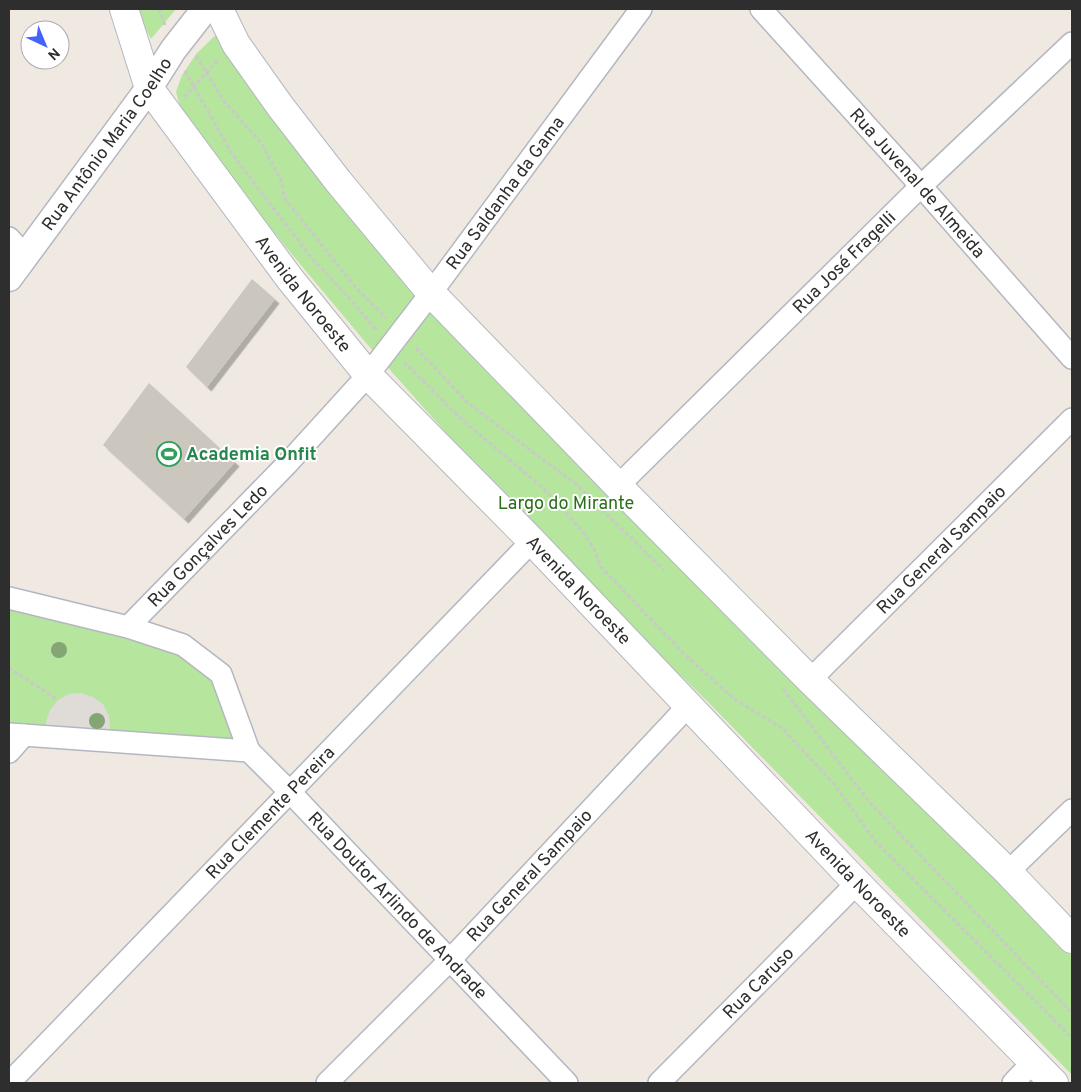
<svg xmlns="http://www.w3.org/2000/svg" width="1081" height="1092" viewBox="0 0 1081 1092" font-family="Overpass,sans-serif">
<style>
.green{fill:#b6e59e}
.plaza{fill:#dfdcd8}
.building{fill:#cbc7bf;filter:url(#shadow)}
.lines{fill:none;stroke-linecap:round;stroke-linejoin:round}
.minor-casing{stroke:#b4b7c1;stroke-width:24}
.tertiary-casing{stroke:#b4b7c1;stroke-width:29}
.secondary-casing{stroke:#b4b7c1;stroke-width:30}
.path{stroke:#c9c9c9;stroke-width:3;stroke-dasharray:4 2.5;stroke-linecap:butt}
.minor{stroke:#fff;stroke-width:21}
.tertiary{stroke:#fff;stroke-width:26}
.secondary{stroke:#fff;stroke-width:28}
.tree{fill:#84a574}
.labels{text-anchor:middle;stroke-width:4;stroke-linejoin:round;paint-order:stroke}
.street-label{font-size:18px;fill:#2e2e2e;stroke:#fff}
.leisure-label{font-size:18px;font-weight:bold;fill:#27864d;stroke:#fff;text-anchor:start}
.park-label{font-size:18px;fill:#2c6e1b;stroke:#fff}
</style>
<defs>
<filter id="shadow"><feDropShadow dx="4.5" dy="4.5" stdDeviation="0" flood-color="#0004"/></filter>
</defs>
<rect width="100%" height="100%" fill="#efe9e1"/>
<path class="green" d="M137,9H176L151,39L140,17Z
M220,31L237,62L805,688L1072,956V1075L708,702L536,534L367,344L285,246L197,134L181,110L176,92L182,75L197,53Z
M9,598L128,627L221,674L249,751L9,734Z"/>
<path class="plaza" d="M81,693L93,697L103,704L109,716L110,728L107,742L47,734L46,722L50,710L58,700L69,694Z"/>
<path class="building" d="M252,279L275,299L207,387L186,367Z
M149,383L235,462L184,519L103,445Z"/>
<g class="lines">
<defs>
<g id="minor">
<path id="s1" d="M761,9L921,186L1072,358"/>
<path d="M9,238L25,256"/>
<path id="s2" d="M618,486L921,186L1072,43"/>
<path d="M9,598L128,627L183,645L221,674L249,751"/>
<path id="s3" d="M128,627L288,463L368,375L431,293L641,9"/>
<path id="s4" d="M810,680L1072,419"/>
<path id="s5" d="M9,734L249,751L290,792L567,1083"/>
<path d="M9,752L24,735"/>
<path d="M1008,872L1072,810"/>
<path id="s6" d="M9,1083L532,541"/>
<path id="s7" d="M327,1083L449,961L688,706"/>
<path id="s8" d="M659,1083L857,883"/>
<path d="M1013,1083L1033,1062"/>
</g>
<g id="tertiary">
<path id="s9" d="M9,278L149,88L173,50L205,9"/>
</g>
<g id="secondary">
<path id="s10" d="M124,9L149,88L290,279L368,375L532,541L857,883L1054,1083"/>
<path d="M219,9L236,44L280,106L338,181L431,293L618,486L810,680L1008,872L1072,939"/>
</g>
</defs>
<use href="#minor" class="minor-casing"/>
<use href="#tertiary" class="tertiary-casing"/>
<use href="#secondary" class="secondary-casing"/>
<path class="path" d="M159,9L165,25
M196,56L224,101L262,144L281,181L285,199L357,289L386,318
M185,71L232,154L311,257L352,301L377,331
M184,97L219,59
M416,348L468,403L577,485L664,570
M404,362L460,418L543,488L584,533L594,549L601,567L684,654L734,699L782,728L834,784L875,841L1072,1038
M9,668L58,700
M783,689L870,803L1072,1013"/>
<use href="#minor" class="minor"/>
<use href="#tertiary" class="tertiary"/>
<use href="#secondary" class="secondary"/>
</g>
<g class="tree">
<circle cx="59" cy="650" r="8"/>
<circle cx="97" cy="721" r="8"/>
</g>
<defs>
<symbol id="stadium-ring" viewBox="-11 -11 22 22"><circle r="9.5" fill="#fff" stroke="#2e9e5b" stroke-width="1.5"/><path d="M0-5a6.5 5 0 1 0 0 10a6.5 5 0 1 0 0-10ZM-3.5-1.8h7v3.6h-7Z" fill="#2e9e5b"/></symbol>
</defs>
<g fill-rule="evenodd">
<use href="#stadium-ring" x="155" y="440" width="28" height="28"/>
</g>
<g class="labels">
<g class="street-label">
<text dy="6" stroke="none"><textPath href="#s9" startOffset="166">Rua Antônio Maria Coelho</textPath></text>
<text dy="6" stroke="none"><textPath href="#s1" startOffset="234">Rua Juvenal de Almeida</textPath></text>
<text dy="6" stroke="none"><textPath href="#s3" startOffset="576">Rua Saldanha da Gama</textPath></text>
<text dy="6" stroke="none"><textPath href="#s2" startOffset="318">Rua José Fragelli</textPath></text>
<text dy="6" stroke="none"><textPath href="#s10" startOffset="340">Avenida Noroeste</textPath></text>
<text dy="6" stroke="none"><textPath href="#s3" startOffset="114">Rua Gonçalves Ledo</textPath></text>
<text dy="6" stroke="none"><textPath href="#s4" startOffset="185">Rua General Sampaio</textPath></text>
<text dy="6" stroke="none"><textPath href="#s10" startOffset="745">Avenida Noroeste</textPath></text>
<text dy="6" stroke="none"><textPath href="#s6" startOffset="376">Rua Clemente Pereira</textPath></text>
<text dy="6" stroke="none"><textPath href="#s7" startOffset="290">Rua General Sampaio</textPath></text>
<text dy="6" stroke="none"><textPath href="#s10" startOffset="1150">Avenida Noroeste</textPath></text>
<text dy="6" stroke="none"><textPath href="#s5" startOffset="455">Rua Doutor Arlindo de Andrade</textPath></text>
<text dy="6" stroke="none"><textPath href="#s8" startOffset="141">Rua Caruso</textPath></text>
</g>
<g class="leisure-label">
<text x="186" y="460">Academia Onfit</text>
</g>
<g class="park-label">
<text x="566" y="509">Largo do Mirante</text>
</g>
</g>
<rect width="1081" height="1092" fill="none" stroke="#2e2e2e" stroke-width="20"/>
<g transform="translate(45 45) rotate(136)"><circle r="24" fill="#ffffff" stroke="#ababab"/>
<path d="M0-4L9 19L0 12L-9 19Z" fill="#4264fb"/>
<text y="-8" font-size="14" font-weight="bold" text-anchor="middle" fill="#2e2e2e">N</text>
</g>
</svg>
